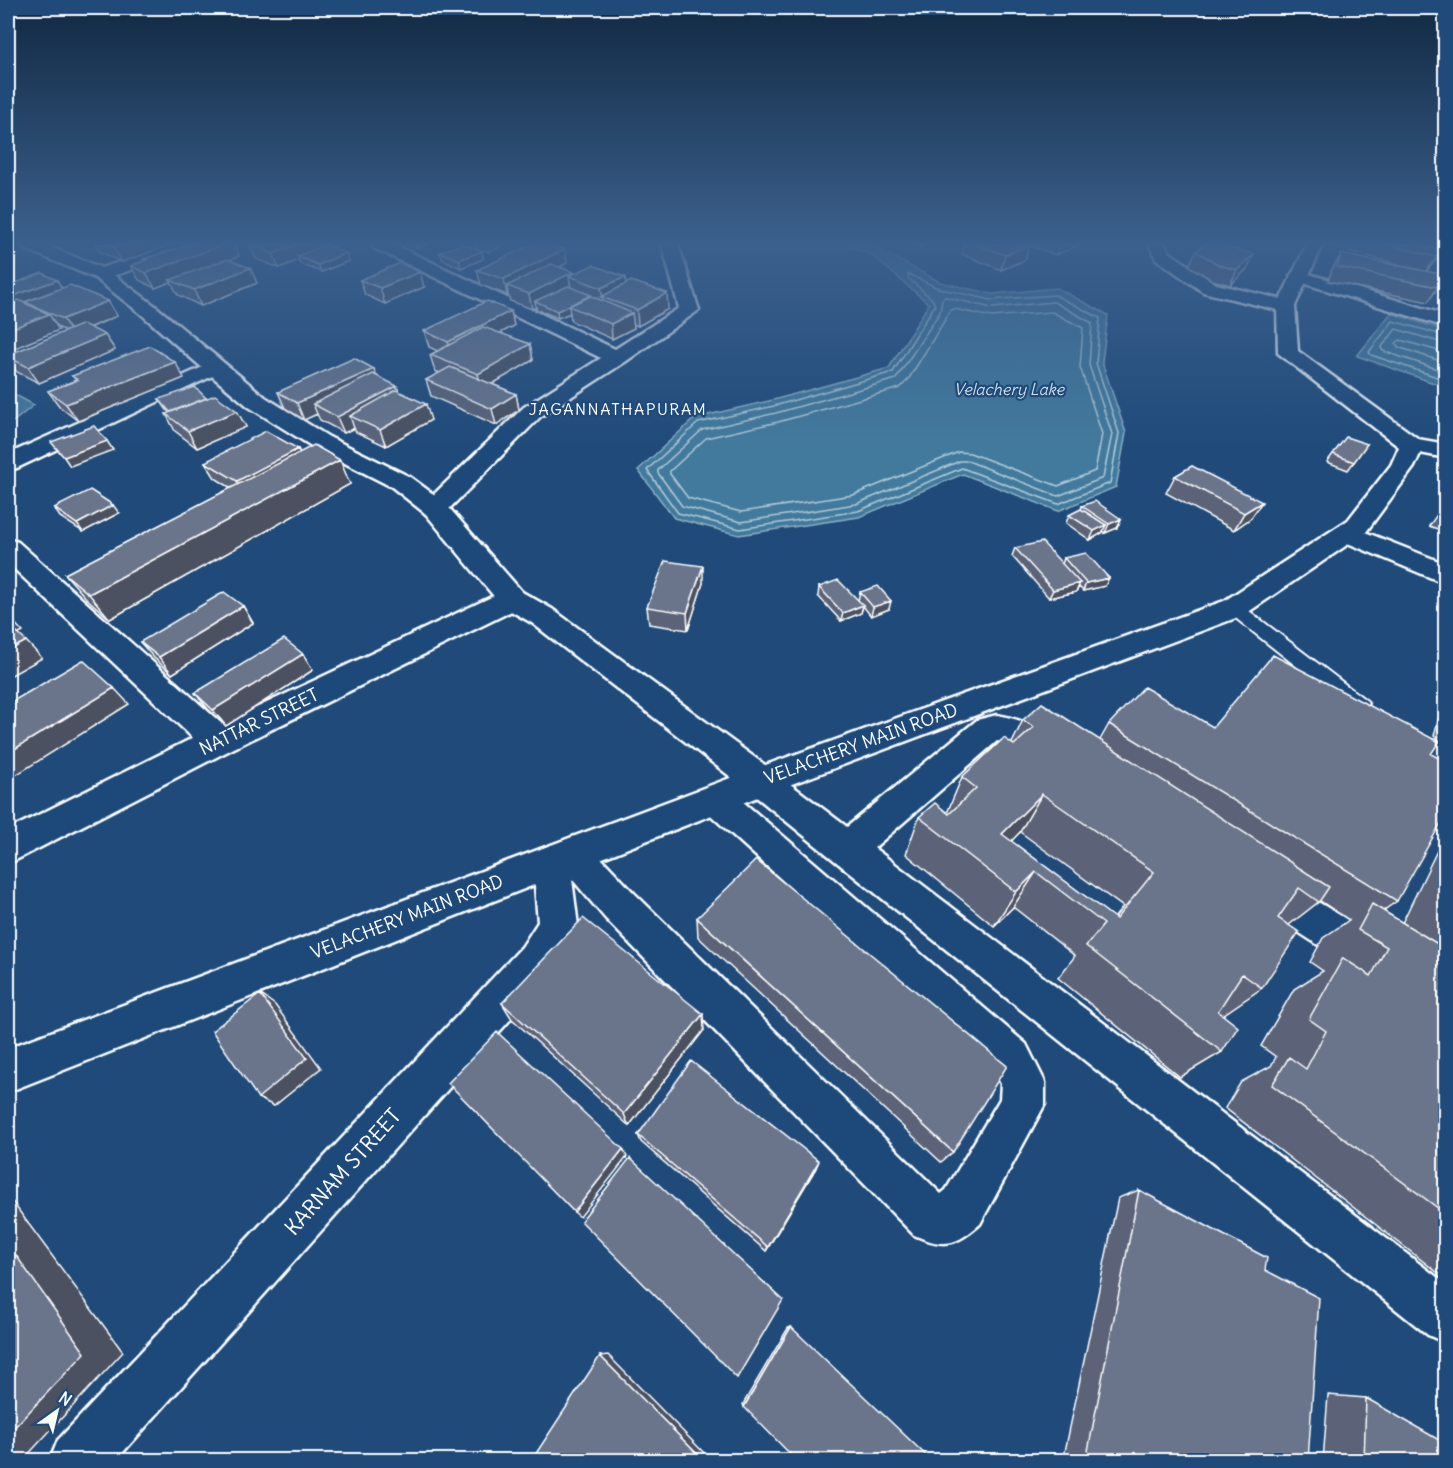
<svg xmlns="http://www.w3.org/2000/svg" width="1453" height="1468" viewBox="0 0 1453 1468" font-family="Delius,sans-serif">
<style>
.water{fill:#427a9d;stroke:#8eafc4;stroke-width:1.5}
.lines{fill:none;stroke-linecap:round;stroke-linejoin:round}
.shore{stroke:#b3cad8;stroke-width:1.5}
.service-casing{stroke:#fff;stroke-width:4}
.minor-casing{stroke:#fff;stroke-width:5}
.tertiary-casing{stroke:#fff;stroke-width:5}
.secondary-casing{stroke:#fff;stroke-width:5}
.service{fill:#1f4a7a;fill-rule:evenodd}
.minor{fill:#1f4a7a;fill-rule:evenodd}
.tertiary{fill:#1f4a7a;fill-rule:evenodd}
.secondary{fill:#1f4a7a;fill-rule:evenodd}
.wall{fill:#5c6478;stroke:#fff;stroke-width:1.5;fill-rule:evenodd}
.shaded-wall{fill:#4b5161;stroke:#fff;stroke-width:1.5}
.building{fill:#6b748b;stroke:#fff;stroke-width:1.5;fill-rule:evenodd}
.labels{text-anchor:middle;stroke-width:4.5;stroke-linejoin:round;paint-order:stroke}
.far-water-label{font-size:16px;font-style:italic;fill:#d0dee6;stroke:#1f4a7a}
.far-neighbourhood-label{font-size:16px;letter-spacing:1.5px;fill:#fff;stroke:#1f4a7a}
.street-label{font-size:18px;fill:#fff;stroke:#1f4a7a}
.near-street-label{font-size:21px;fill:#fff;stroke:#1f4a7a}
</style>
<rect width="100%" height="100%" fill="#1f4a7a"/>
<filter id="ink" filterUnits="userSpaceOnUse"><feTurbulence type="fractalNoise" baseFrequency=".0167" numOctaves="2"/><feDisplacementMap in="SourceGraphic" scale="12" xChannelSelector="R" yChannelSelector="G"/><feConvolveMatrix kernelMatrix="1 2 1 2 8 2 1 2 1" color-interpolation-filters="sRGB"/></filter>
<g filter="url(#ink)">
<path class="water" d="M846,244H869L940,282L992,294L1057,288L1108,315L1102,362L1126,433L1116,487L1058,511L963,474L859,517L739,535L674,518L638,470L695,418L773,400L889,368L929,304L871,255Z
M1391,313L1445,331V387L1357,356Z
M8,391L34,405L8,426Z"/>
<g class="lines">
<path class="shore" d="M908,274L938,288L991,300L1055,295L1100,318L1096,363L1119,433L1110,483L1058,504L962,468L858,511L740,529L678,513L647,470L698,423L774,406L893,372L935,305L932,299L908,278Z
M945,297L992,308L1054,302L1092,323L1089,365L1112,434L1103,478L1058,496L968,461H960L856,504L741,522L682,506L658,473V470L702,430L776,413L896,379L940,312L942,299Z
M954,309L991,317L1052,312L1083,328L1080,367L1102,434L1095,471L1058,486L970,453L959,452L853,495L741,512L688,498L670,474V471L706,438L778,422L900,388L908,380L951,310Z
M1446,336L1393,321L1369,352L1371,355L1446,380
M1446,344L1396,329L1381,348L1383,351L1446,372
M1446,353L1400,340L1396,343L1398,347L1446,363"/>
<defs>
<path id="service" d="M1234,602L1240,604L1367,701L1369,706L1367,711L1360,713L1353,711L1228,612L1225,608L1228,604Z"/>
<path id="minor" d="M174,244H198L196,248L107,278H95L92,274L95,270Z
M372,244H393L615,349L679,308L662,244H678L699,310L625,362L540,417L444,514L435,516L426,514L422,508L426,502L524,407L601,358L374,248Z
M1149,244H1165L1169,252L1216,284L1293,302L1295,306L1293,310L1286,312L1203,292L1156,259Z
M1299,271L1446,315V327L1293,280L1290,276L1293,272Z
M214,362L221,364L225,368L221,372L17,468L8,470V454Z
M1412,438L1446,444V458L1404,450L1400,445L1404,440Z
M1347,525L1446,564V584L1338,539L1334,533L1338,527Z
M8,539L18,542L222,724L502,592L512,589L522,592L526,599L522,606L230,750L8,864V830L193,738L8,563Z
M997,715C1022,719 1059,734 1071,757L1066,767C1036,777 1025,745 997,741L874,848L1446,1284V1343L1428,1335L834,860L749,791L744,781L749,771L761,767L773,771L847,827L977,720Z
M716,784L728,789L1026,1044L1045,1082V1104L980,1224C955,1246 944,1248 914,1235L605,918L572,879L578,926L550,975L116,1460H50L58,1440L522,947L538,922L533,862L539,850L552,845L557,847L560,842L573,837L586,842L633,892L941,1194L946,1190L1000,1099L1001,1084L996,1074L704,809L698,799L704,789Z
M1265,873L1278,878L1446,979V1024L1431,1018L1252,902L1246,890L1252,878Z"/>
<path id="tertiary" d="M21,244H43L107,270L154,305L265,397L329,437L410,477L444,502L522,592L552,609L773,771L778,781L773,791L761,795L749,791L532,623L502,606L426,514L392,487L313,447L249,407L207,372L140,313L95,278L23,248Z"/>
<path id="secondary" d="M1307,244H1323L1295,306L1298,351L1420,440L1424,445L1414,467L1366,532L1244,615L773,791L8,1092V1048L749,771L1224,601L1348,520L1391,465L1399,447L1278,353L1277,306Z"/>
</defs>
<use href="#service" class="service-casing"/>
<use href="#minor" class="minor-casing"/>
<use href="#tertiary" class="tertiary-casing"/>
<use href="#secondary" class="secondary-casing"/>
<use href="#service" class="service"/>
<use href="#minor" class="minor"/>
<use href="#tertiary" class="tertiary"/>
<use href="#secondary" class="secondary"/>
</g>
<path class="wall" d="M95,244H169L170,245L122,262L100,252Z
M249,244H341L331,248L349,261L321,272L300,264L299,260L279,268L256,259Z
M405,244H429L417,248Z
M475,244H506L489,252L475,248Z
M912,244H928L920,247Z
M964,244H1025L1029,245L1025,260L1001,270L962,254Z
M1025,244H1081L1056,255Z
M1331,244H1416L1435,249L1439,244H1446V263L1436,260L1427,271L1438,287L1428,302L1328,281L1332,269L1341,254L1420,270L1330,246Z
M482,251L483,259L461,268L442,259L440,252Z
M1196,251L1254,254L1247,269L1230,285L1212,280L1189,266Z
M239,256L229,260L250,268L257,283L201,306L178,295L171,282L155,288L139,280L131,266L144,261L143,259Z
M567,263L560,267L573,272L574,274L625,277L626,284L668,309L638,326L633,324L634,328L612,339L571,321L570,313L558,318L536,309V307L532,309L510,301L508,294L507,295L481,285L477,270Z
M360,280L424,287L385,304L365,295Z
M8,286L62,288L108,301L117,316L90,328L105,335L115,350L39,383L17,372L8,359V355L66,331L57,327L59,330L15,348L8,344Z
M511,311L514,326L500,333L530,344L533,360L492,384L516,394L519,410L496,425L431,396L426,380L440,373L435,371L430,355L438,351L429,347L424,331Z
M376,375L400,392L431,420L386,446L356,432L354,428L344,433L320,420L317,414L304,420L285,408L278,392Z
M72,376L184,378L78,421L60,407L48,391L76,380Z
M206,398L237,411L246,427L197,448L175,431L166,414L169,413L159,399Z
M1367,444L1348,470L1327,462L1333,454Z
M298,449L300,453L350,484L110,619L86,598L65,574L231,488L215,478L205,462Z
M1192,466L1251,518L1234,530L1166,493L1175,476Z
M1446,502V532L1429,526Z
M1082,506L1121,519L1117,528L1105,533L1103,531L1102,533L1090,540L1066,523L1069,515L1081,509Z
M54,508L119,513L83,532L60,517Z
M1015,548L1062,564L1064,558L1105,586L1083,591L1079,587L1076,592L1049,598L1012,556Z
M703,583L688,630L649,624L647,607Z
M819,587L858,600L860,592L889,609L871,616L863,606L861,613L841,621L818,596Z
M243,606L253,623L172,674L154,658L140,642Z
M313,670L226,726L208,709L195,693Z
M1446,690V746L1434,736Z
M1023,720L1100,740L1109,724L1213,727L1431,754L1397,901L1383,911L1402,923L1446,832V1106L1440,1120L1446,1124V1279L1225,1108L1241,1082L1271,1066L1276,1057L1261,1046L1294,989L1323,971L1310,962L1323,938L1349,920L1320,901L1289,925L1262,988L1223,1015L1222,1052L1180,1077L1058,978L1075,956L1013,907L994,926L906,854L919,817L947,813L962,777L1012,743ZM1020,832L1123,907L1114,918L1011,841Z
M697,918L953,1152L941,1162L698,937Z
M502,1003L704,1030L629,1126L512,1019Z
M638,1135L816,1168L766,1251L641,1142Z
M1139,1190L1265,1270L1308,1461H1063L1118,1198Z
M791,1327L744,1407L743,1404L788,1328Z
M1328,1395L1366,1398L1446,1461H1323Z"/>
<path class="shaded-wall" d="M125,244H169L170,245L122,262L114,247Z
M226,244H234L239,256L172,281L170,280L171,282L155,288L146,273Z
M298,244H341L303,259L297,256L299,260L279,268L273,254Z
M416,244H429L417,248Z
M489,244H506L489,252L487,245Z
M920,244H928L920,247Z
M1060,244H1081L1056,255Z
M1029,245L1025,260L1001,270L1005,255Z
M565,249L567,263L517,289L507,286L508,294L507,295L504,279Z
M1442,250L1432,265L1426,271L1436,257Z
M482,251L483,259L461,268L459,260Z
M346,253L349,261L321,272L318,265Z
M1254,254L1247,269L1230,285L1237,270Z
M250,268L257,283L201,306L194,290Z
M420,272L424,287L385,304L380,288Z
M573,272L574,277L569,276L571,289L535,301L536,307L532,309L529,294Z
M625,277L627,292L603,298L601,288Z
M57,280L62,288L14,306L8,298Z
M667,293L668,309L638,326L637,310Z
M591,295L592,302L569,306L570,313L558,318L557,311Z
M108,301L117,316L73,334L63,319Z
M511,311L514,326L453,357L448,342Z
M632,313L634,328L612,339L611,324Z
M49,314L59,330L15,348L8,337V330Z
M105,335L115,350L39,383L28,367Z
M530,344L533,360L482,390L478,374Z
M175,362L184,378L78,421L66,404Z
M374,369L379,385L313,404L317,414L304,420L297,403Z
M397,386L403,402L350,416L354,428L344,433L337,417Z
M516,394L519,410L496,425L492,409Z
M426,404L431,420L386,446L380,430Z
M237,411L246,427L197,448L188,431Z
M107,441L113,450L70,466L64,457Z
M298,449L306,466L246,498L237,481Z
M340,460L350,484L110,619L89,594Z
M1262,502L1251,518L1234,530L1244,513Z
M113,505L119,513L83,532L77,524Z
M1121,519L1117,528L1105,533L1109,524Z
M1106,525L1102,533L1090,540L1094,531Z
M703,566V583L688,630L687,613Z
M1109,578L1105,586L1083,591L1086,583Z
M1080,583L1076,592L1049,598L1053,590Z
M891,601L889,609L871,616L873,607Z
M863,605L861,613L841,621L843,613Z
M243,606L253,623L172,674L159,657Z
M8,616L23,632L8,640Z
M26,641L42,658L8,677V651Z
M303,654L313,670L226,726L213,710Z
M114,688L129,704L8,780V753Z
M1042,794L1020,832L986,868L1002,834Z
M1036,872L1013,907L994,926L1016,892Z
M260,994L275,1005L321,1068L274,1106L258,1098Z
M703,1014L704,1030L629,1126L624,1114Z
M623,1149L627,1157L580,1217L574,1212Z
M819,1161L816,1168L766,1251L768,1247Z
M8,1196L123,1352L22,1461H8Z
M608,1355L712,1461H704L600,1356Z"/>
<path class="building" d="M106,244H125L114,247Z
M191,244H226L146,273L131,266L148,259H143Z
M249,244H298L273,254Z
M461,244H464L482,251L459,260L440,252Z
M533,244H549L565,249L504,279L477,270Z
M975,244H1025L1029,245L1005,255Z
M1205,244H1214L1254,254L1237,270L1219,265L1196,251Z
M1386,244H1416L1442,250L1436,257Z
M325,245L346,253L318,265L297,256Z
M1341,254L1440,274L1438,287L1337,267Z
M227,259L250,268L194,290L170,280Z
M400,263L420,272L380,288L360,280Z
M551,264L573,272L529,294L507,286Z
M593,265L625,277L601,288L569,276Z
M42,273L57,280L8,298V286Z
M631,281L667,293L637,310L601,297Z
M70,285L108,301L63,319L25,302Z
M568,286L591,295L557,311L535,301Z
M591,296L632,313L611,324L569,306Z
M18,300L49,314L8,330V304Z
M487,301L511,311L448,342L424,331Z
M83,324L105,335L28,367L8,357V355Z
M483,327L530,344L478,374L430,355Z
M150,346L175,362L66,404L48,391L78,380L72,376Z
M354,358L374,369L297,403L278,392Z
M450,367L516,394L492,409L426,380Z
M373,374L397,386L337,417L313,404Z
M195,387L206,398L170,412L159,399Z
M396,390L426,404L380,430L350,416Z
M215,395L237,411L188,431L166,414Z
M94,426L107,441L64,457L51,442Z
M266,431L298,449L237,481L205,462Z
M1346,437L1367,444L1354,462L1333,454Z
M314,445L340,460L89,594L65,574Z
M1192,466L1262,502L1244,513L1175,476Z
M90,490L113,505L77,524L54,508Z
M1095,501L1121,519L1109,524L1082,506Z
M1081,509L1106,525L1094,531L1069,515Z
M1042,542L1080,583L1053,590L1015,548Z
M1086,553L1109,578L1086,583L1064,558Z
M665,561L703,566L687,613L647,607Z
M838,580L863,605L843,613L819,587Z
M878,586L891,601L873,607L860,592Z
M224,592L243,606L159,657L140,642Z
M8,625L26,641L8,651Z
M284,639L303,654L213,710L195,693Z
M1273,655L1439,742L1431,754L1446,762V814L1397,901L1109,724L1144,687L1213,727Z
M83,660L114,688L8,753V704Z
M1042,703L1329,887L1319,902L1299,888L1278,918L1299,932L1262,988L1242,974L1218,1011L1238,1027L1222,1052L1086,946L1104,924L1036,872L1016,892L919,817L935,803L949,814L976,788L962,777L1004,738L1014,745L1034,727L1023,720ZM1042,794L1154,872L1116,919L1002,834Z
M756,860L1007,1066L953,1152L697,918Z
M1446,889V906L1440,902Z
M1372,904L1446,949V1106L1440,1120L1446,1124V1214L1272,1085L1289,1057L1306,1069L1326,1031L1309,1019L1343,958L1371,976L1387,947L1358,930Z
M583,918L703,1014L624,1114L502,1003Z
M260,994L307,1058L258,1098L212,1031Z
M497,1032L623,1149L574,1212L448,1083Z
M691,1061L819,1161L768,1247L638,1135Z
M630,1158L783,1300L737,1378L581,1221Z
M1139,1190L1267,1258L1265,1270L1319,1298L1308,1461H1086Z
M8,1244L85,1353L8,1434Z
M791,1327L932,1461H797L744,1407Z
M600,1356L704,1461H531Z
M1366,1398L1446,1444V1461H1364Z"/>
</g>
<linearGradient id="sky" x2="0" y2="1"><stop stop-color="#112943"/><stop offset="0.54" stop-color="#3c608d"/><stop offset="1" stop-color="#3c608d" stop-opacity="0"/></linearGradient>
<rect width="1453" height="449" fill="url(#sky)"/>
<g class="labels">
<g class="far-water-label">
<text x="1009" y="395">Velachery Lake</text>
</g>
<g class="far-neighbourhood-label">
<text x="618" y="415">JAGANNATHAPURAM</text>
</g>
<g class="street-label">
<text transform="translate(259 722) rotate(-26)" y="6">NATTAR STREET</text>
<text transform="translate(861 744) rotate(-20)" y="6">VELACHERY MAIN ROAD</text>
<text transform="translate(407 917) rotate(-21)" y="6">VELACHERY MAIN ROAD</text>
</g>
<g class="near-street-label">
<text transform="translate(343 1172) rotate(-48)" y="7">KARNAM STREET</text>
</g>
</g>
<rect width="1453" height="1468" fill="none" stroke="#1f4a7a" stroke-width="30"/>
<rect x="15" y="15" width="1423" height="1438" fill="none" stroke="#fff" stroke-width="2" filter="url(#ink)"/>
<g transform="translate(57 1411) rotate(34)" stroke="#1f4a7a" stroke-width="4.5" paint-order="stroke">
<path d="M0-4.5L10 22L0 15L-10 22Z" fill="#ffffff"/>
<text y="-9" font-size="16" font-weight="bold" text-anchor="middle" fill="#ffffff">N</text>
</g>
</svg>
